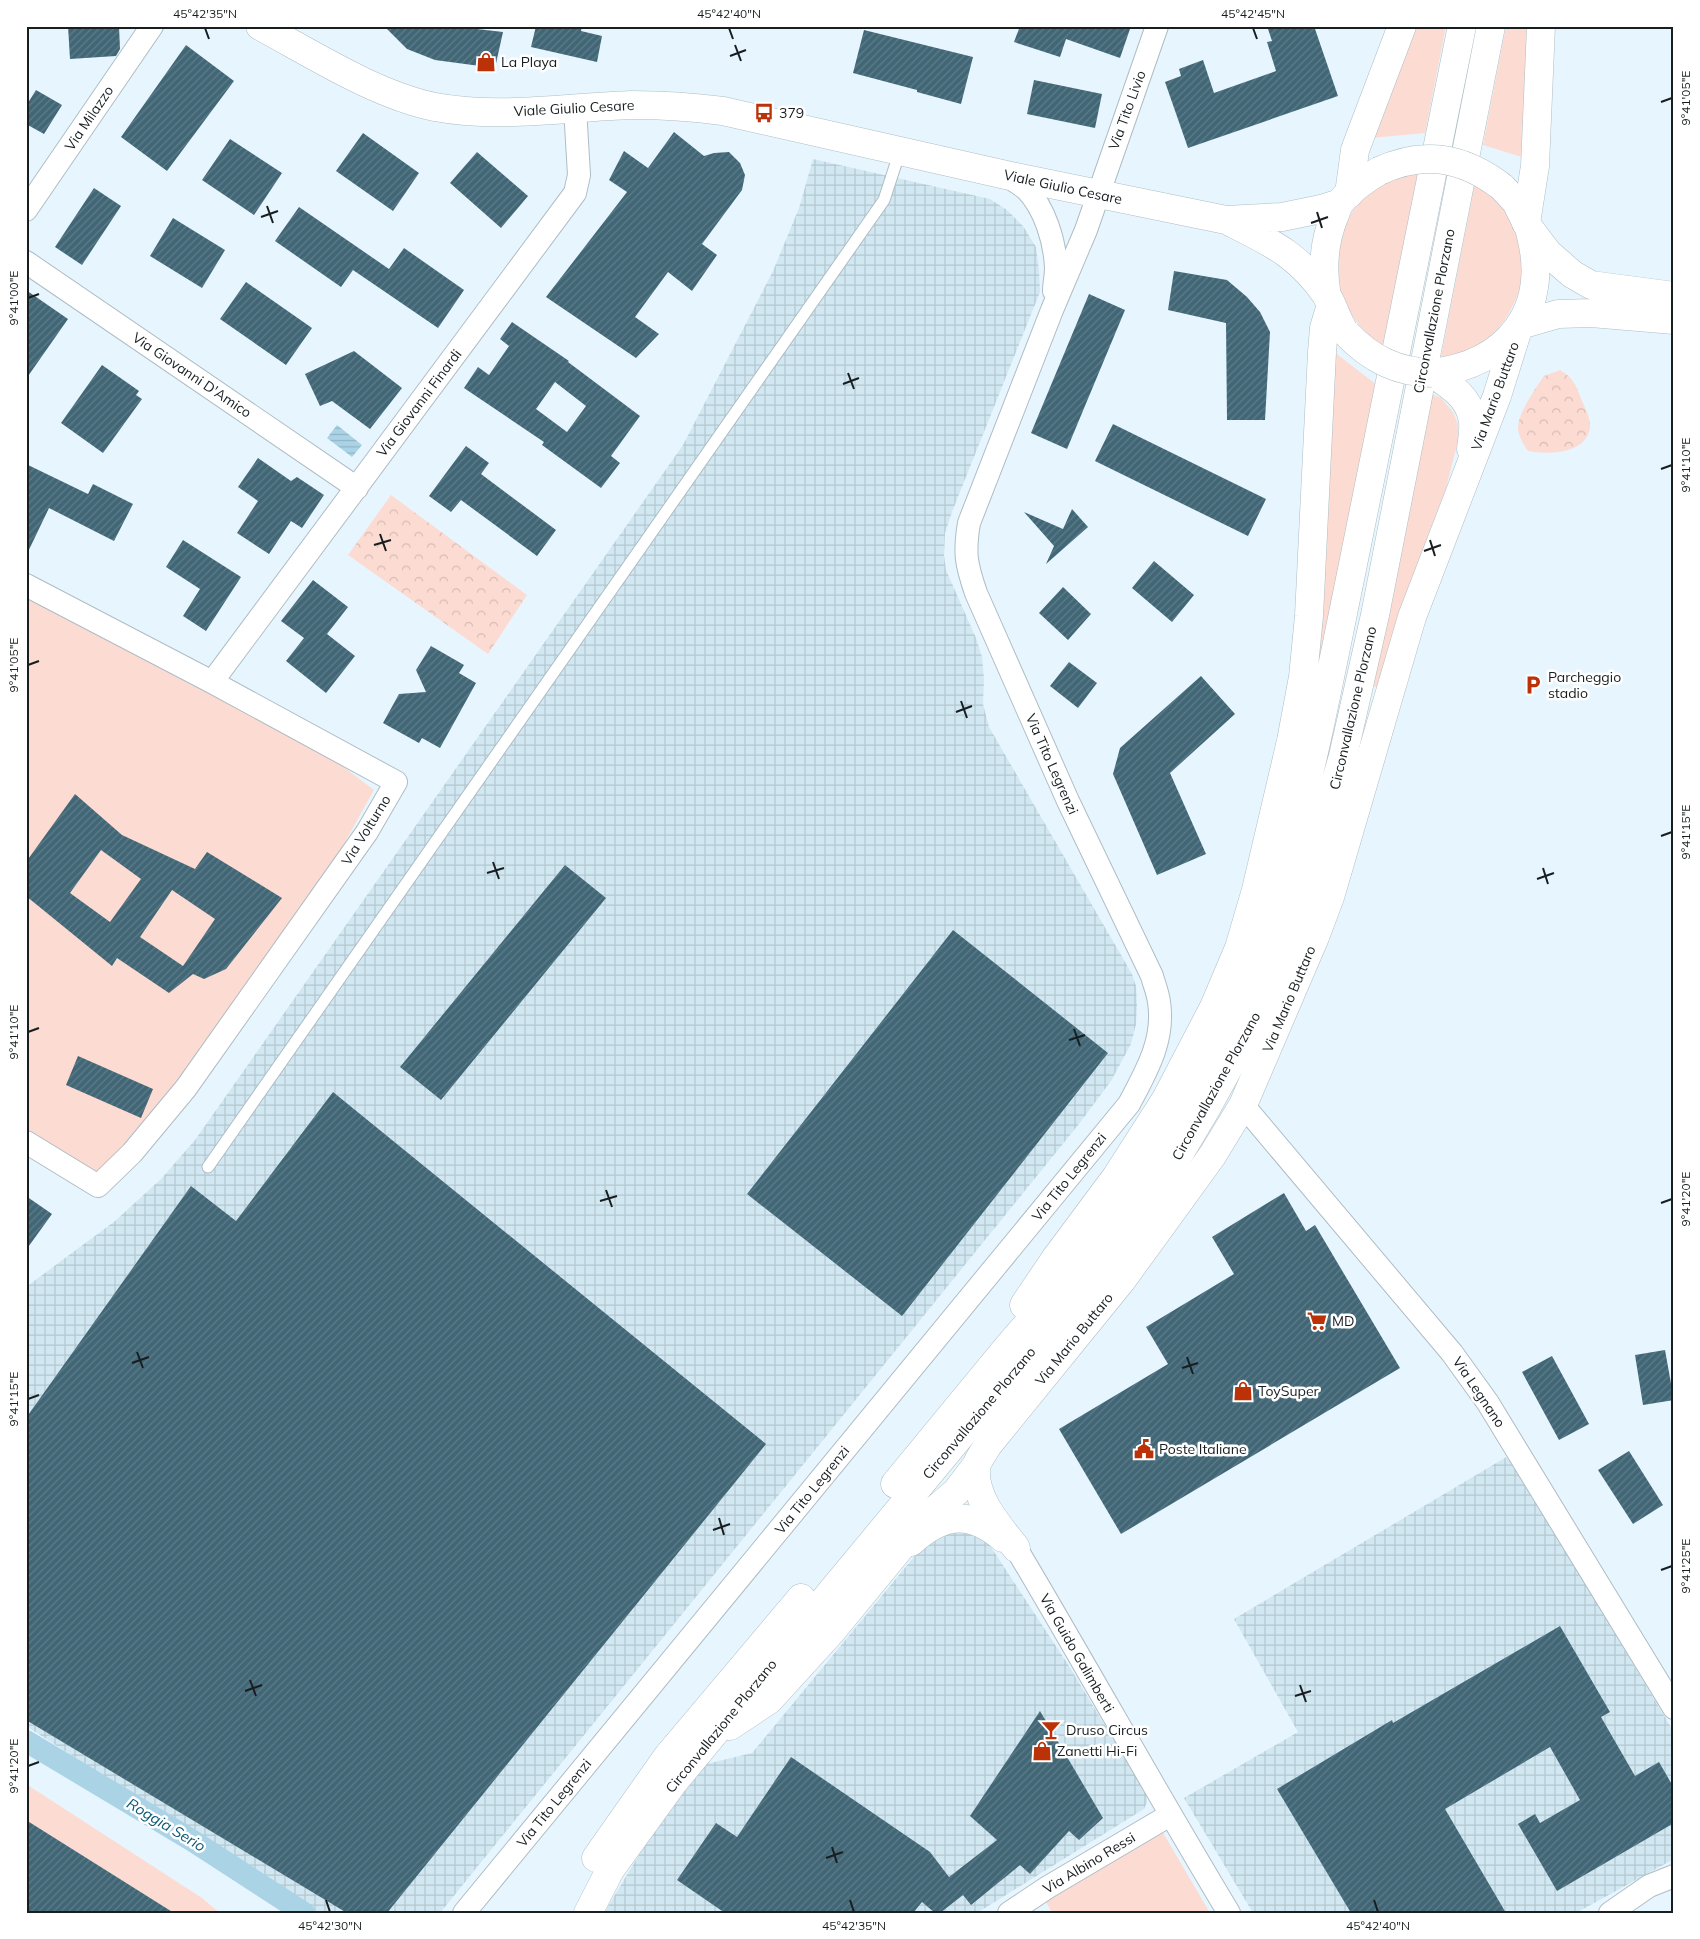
<svg xmlns="http://www.w3.org/2000/svg" width="1700" height="1939" viewBox="0 0 1700 1939" font-family="Mulish,sans-serif">
<style>
.industrial{fill:url(#industrial-grid)}
.green{fill:#fcdbd2}
.park{fill:url(#park-crowns)}
.water{fill:url(#water-rules)}
.lines{fill:none;stroke-linecap:round;stroke-linejoin:round}
.canal{stroke:#aad3e6;stroke-width:22}
.building{fill:url(#building-hatch);fill-rule:evenodd}
.lane-casing{stroke:#aebdc4;stroke-width:13}
.street-casing{stroke:#aebdc4;stroke-width:24}
.secondary-casing{stroke:#aebdc4;stroke-width:29}
.highway-casing{stroke:#aebdc4;stroke-width:29}
.lane{stroke:#fff;stroke-width:11}
.street{stroke:#fff;stroke-width:22}
.secondary{stroke:#fff;stroke-width:28}
.highway{stroke:#fff;stroke-width:28}
.secondary-bridge-casing{stroke:#aebdc4;stroke-width:29;stroke-linecap:butt}
.secondary-bridge{stroke:#fff;stroke-width:28}
.ticks{fill:none;stroke:#181e20;stroke-width:2}
.labels{text-anchor:middle;stroke-width:5;stroke-linejoin:round;paint-order:stroke}
.poi-label{font-size:14px;fill:#181e20;stroke:#fff;text-anchor:start}
.street-label{font-size:14px;fill:#181e20;stroke:#fff}
.water-label{font-size:15px;font-style:italic;fill:#0d5a75;stroke:#fff}
.neatline{fill:none;stroke:#181e20;stroke-width:2}
.ticks-label{font-size:12px;text-anchor:middle;fill:#181e20}
</style>
<defs>
<pattern id="industrial-grid" width="8" height="8" patternUnits="userSpaceOnUse" patternTransform="scale(1.25)"><rect width="8" height="8" fill="#d1e8f2"/><path d="M0 4h8M4 0v8" fill="none" stroke="#b3c7cf"/></pattern>
<pattern id="park-crowns" width="20" height="18" patternUnits="userSpaceOnUse" patternTransform="scale(1.25)"><rect width="20" height="18" fill="#fcdbd2"/><path d="M2 6a3 3 0 1 1 6 0M12 15a3 3 0 1 1 6 0" fill="none" stroke="#d7bcb4"/></pattern>
<pattern id="water-rules" width="6" height="5" patternUnits="userSpaceOnUse" patternTransform="scale(1.25)"><rect width="6" height="5" fill="#aad3e6"/><path d="M0 2.5h6" fill="none" stroke="#92b5c5"/></pattern>
<pattern id="building-hatch" width="6" height="6" patternUnits="userSpaceOnUse" patternTransform="scale(1.25)"><rect width="6" height="6" fill="#416777"/><path d="M-1 1l2-2M0 6l6-6M5 7l2-2" fill="none" stroke="#5f7c88"/></pattern>
</defs>
<rect width="100%" height="100%" fill="#e7f6fe"/>
<path class="industrial" d="M813,159L990,199L1007,210L1023,226L1036,247L1039,270L1040,292L952,512L945,533L944,555L946,570L976,638L982,657L984,679L983,704L989,727L1132,974L1136,986L1137,1005L1136,1024L1131,1044L1111,1081L1079,1124L440,1913H316L26,1726V1287L115,1221L161,1179L195,1140L683,445L773,271L799,208Z
M1508,1456L1674,1732V1859L1576,1913H1253L1184,1798L1298,1732L1234,1619Z
M964,1532L987,1541L1069,1666L1147,1795V1802L1144,1809L977,1913H604L652,1833L679,1797L706,1764L752,1753L927,1541L947,1533Z"/>
<path class="green" d="M1413,26H1446L1425,133L1371,138Z
M1506,26H1533L1525,158L1483,145Z
M1420,170L1384,347C1339,317 1322,263 1351,214C1358,202 1371,188 1384,182C1395,177 1409,174 1420,170Z
M1475,182C1492,196 1510,210 1516,232C1519,243 1524,259 1523,270C1520,310 1486,358 1441,357Z
M1334,352L1377,385L1321,666L1315,667Z
M1432,394L1441,398L1453,412L1458,424V441L1446,488L1403,601L1379,688L1373,686Z
M26,597L333,759L374,790L336,858L175,1086L129,1143L95,1175L26,1131Z
M26,1784L202,1898L220,1913H174L26,1820Z
M1162,1831L1210,1913H1052L1045,1900Z"/>
<path class="park" d="M1560,370C1575,379 1576,386 1582,401C1585,408 1591,419 1590,427C1587,454 1549,455 1528,451C1523,444 1519,437 1518,429C1517,415 1536,387 1544,376Z
M391,495L527,595L488,654L348,555Z"/>
<path class="water" d="M337,425L362,445L352,457L327,438Z"/>
<g class="lines">
<path class="canal" d="M26,1741L193,1841L304,1913"/>
</g>
<path class="building" d="M68,26H119L120,49L116,56L70,59Z
M384,26H472L477,29L503,32L495,68L435,60L407,49Z
M536,26H582L581,31L602,36L597,62L531,47Z
M1020,26H1131L1120,58L1066,39L1060,57L1014,42Z
M1267,26H1314L1338,96L1188,148L1165,82L1181,76L1179,69L1203,60L1214,93L1276,71L1267,42L1272,41Z
M864,30L973,57L961,104L917,92V90L853,73Z
M186,45L234,81L167,171L121,137Z
M1034,80L1102,94L1095,128L1027,114Z
M36,90L62,105L44,134L26,124V106Z
M674,132L704,156L714,153L729,152L740,163L745,175L742,190L702,244L717,255L692,291L668,272L635,317L659,334L636,358L546,297L627,192L609,180L624,151L648,168Z
M363,133L419,173L393,211L336,171Z
M230,139L282,173L254,215L202,180Z
M477,152L528,196L501,228L450,183Z
M94,188L121,206L82,265L55,247Z
M299,207L389,269L404,248L464,290L438,328L353,270L341,287L275,241Z
M173,218L225,250L202,288L150,256Z
M1174,271L1227,280L1247,297L1260,312L1270,332L1265,420H1227L1226,323L1168,310Z
M246,282L312,328L286,365L220,319Z
M26,290L68,319L26,379Z
M1089,294L1125,310L1067,449L1031,433Z
M512,322L569,361L568,362L640,416L611,456L620,463L601,488L542,445L544,442L464,388L478,367L489,375L509,346L500,339ZM555,382L586,406L567,432L536,409Z
M354,351L402,388L370,429L332,401L320,406L305,374Z
M102,365L139,391L136,395L142,399L103,453L61,423Z
M1113,424L1266,499L1248,536L1095,461Z
M466,446L489,463L481,474L556,530L537,556L461,500L451,512L429,496Z
M258,458L291,481L297,477L324,495L302,528L291,521L269,554L237,533L258,501L238,487Z
M26,464L88,494L93,484L133,504L114,541L49,508L26,556Z
M1072,509L1088,527L1046,564L1054,546L1024,512L1063,529Z
M183,540L241,577L206,631L183,616L200,589L166,567Z
M1154,561L1194,595L1172,622L1132,588Z
M313,580L348,607L327,634L355,656L326,693L286,661L304,638L281,621Z
M1063,587L1091,614L1068,640L1039,613Z
M431,646L464,665L459,673L476,683L440,748L422,738L419,743L383,723L399,694L426,692L416,670Z
M1069,662L1097,683L1078,708L1050,686Z
M1201,676L1235,714L1170,773L1206,854L1157,875L1113,774L1120,748Z
M75,794L122,835L195,869L207,852L282,898L226,969L204,979L193,974L169,993L117,958L112,966L26,896V862ZM101,850L141,879L110,922L70,893ZM172,890L215,919L183,966L140,937Z
M565,865L606,898L441,1100L400,1067Z
M953,930L1108,1053L902,1316L747,1194Z
M78,1056L153,1089L141,1118L66,1085Z
M333,1092L766,1444L387,1913H347L26,1720V1418L191,1186L236,1221Z
M1284,1193L1306,1231L1315,1225L1400,1368L1121,1534L1059,1429L1168,1364L1146,1327L1234,1274L1212,1237Z
M26,1196L52,1214L26,1250Z
M1665,1350L1674,1400L1643,1405L1635,1355Z
M1552,1356L1589,1424L1559,1440L1522,1372Z
M1629,1451L1663,1505L1633,1524L1598,1470Z
M1560,1626L1610,1712L1601,1717L1635,1776L1659,1762L1674,1788V1823L1557,1891L1518,1824L1535,1814L1540,1823L1580,1800L1550,1747L1445,1809L1506,1913H1351L1277,1789L1392,1720L1393,1723Z
M1040,1711L1103,1818L1079,1840L1069,1831L1030,1874L1020,1865L971,1905L963,1895L940,1913H935L922,1902L913,1913H725L677,1880L716,1823L737,1837L791,1757L930,1852L949,1877L997,1840L970,1816Z
M26,1820L174,1913H26Z"/>
<g class="lines">
<defs>
<path id="lane" d="M208,1167L884,200L900,151"/>
<path id="street" d="M1007,176C1013,180 1020,184 1026,189C1045,208 1055,242 1056,268C1056,276 1054,284 1054,291
M26,210L152,26
M26,262L357,488
M26,585L212,682L396,782L367,832L186,1088L132,1153L98,1186L26,1142
M212,682L575,193L579,175L575,108
M1243,1105L1452,1353L1488,1403L1674,1708
M1016,1548C1088,1669 1156,1792 1229,1913
M464,1913L1129,1104C1146,1072 1165,1040 1159,1002C1158,993 1154,984 1152,976L1068,801L976,593C966,564 964,553 969,523L1052,310L1086,230L1157,26
M1009,1913L1048,1887L1170,1815
M1610,1913L1649,1886L1674,1876"/>
<path id="secondary" d="M260,26C314,55 376,95 435,107C500,119 567,107 632,105C663,105 692,107 723,111L1006,175L1226,220L1282,217L1321,209L1340,203
M1502,187L1516,202L1529,228L1548,253L1572,274L1591,285L1674,296
M1230,222C1272,243 1299,255 1327,296C1333,305 1336,317 1342,327
M1327,297C1322,269 1323,244 1334,217C1336,213 1337,207 1340,203C1349,190 1366,179 1379,171
M1520,325L1558,314L1591,313L1674,320
M1432,373C1509,364 1551,309 1530,232
M1432,373C1448,384 1468,396 1472,417C1475,426 1472,439 1471,449
M911,1542C943,1513 970,1510 1003,1538
M1016,1548C999,1526 974,1499 976,1469C976,1462 984,1452 988,1445L1122,1280L1212,1156L1243,1105L1315,937L1330,897L1412,617L1497,396L1518,329"/>
<path id="highway" d="M1349,194L1355,150L1402,26
M1526,223L1535,166L1541,26
M1024,1305L1055,1259L1116,1177L1166,1099L1214,1007L1239,948L1256,890L1291,741L1303,677L1309,616L1322,352L1324,328L1331,305
M895,1484C929,1443 963,1401 997,1360C1022,1329 1050,1300 1075,1269C1128,1202 1175,1128 1213,1053C1288,907 1316,744 1349,584C1388,399 1425,213 1462,26
M730,1726L769,1700L831,1632L922,1521L956,1492L975,1467
M596,1858L667,1757L801,1598
M588,1913L610,1870L673,1783L1097,1271L1157,1191L1206,1109L1252,1025L1304,894L1343,756L1375,615L1491,26"/>
</defs>
<use href="#lane" class="lane-casing"/>
<use href="#street" class="street-casing"/>
<use href="#secondary" class="secondary-casing"/>
<use href="#highway" class="highway-casing"/>
<use href="#lane" class="lane"/>
<use href="#street" class="street"/>
<use href="#secondary" class="secondary"/>
<use href="#highway" class="highway"/>
<defs>
<path id="secondary-bridge" d="M1379,171C1424,150 1463,157 1502,187
M1347,334C1371,359 1397,372 1432,373"/>
</defs>
<use href="#secondary-bridge" class="secondary-bridge-casing"/>
<use href="#secondary-bridge" class="secondary-bridge"/>
</g>
<path class="ticks" d="M205,28L209,39M729,28L733,39M1253,28L1257,39M735,45L741,61M730,56L746,50M1661,102L1672,98M267,206L273,223M1317,212L1322,228M261,217L278,211M1311,223L1328,217M28,298L39,294M848,373L854,389M843,384L859,378M1661,469L1672,465M380,534L386,551M1430,540L1435,556M374,545L391,540M1424,551L1441,545M28,665L39,661M961,701L967,718M956,712L972,706M1661,836L1672,832M493,862L499,879M1543,868L1548,884M487,873L504,868M1537,879L1554,873M1074,1029L1080,1046M28,1032L39,1028M1069,1040L1085,1035M606,1190L612,1207M600,1201L617,1196M1661,1203L1672,1199M137,1352L143,1368M1187,1357L1193,1374M132,1363L149,1357M1182,1368L1198,1363M28,1399L39,1395M719,1518L724,1535M713,1530L730,1524M1661,1570L1672,1566M250,1680L256,1696M1300,1685L1306,1702M245,1691L262,1685M1295,1696L1311,1691M28,1766L39,1762M832,1847L837,1863M826,1858L843,1852M326,1900L330,1912M850,1900L854,1912M1374,1900L1378,1912"/>
<defs>
<symbol id="shop-bare" viewBox="-9 -9 18 18"><path d="M-5-2.5h2.3a2.7 3.5 0 0 1 5.4 0H5L5.5 6h-11ZM-1.5-2.5h3a1.5 2.3 0 0 0-3 0Z" fill="#bb3108" stroke="#fff" stroke-width="2.5" paint-order="stroke"/></symbol>
<symbol id="bus-bare" viewBox="-9 -9 18 18"><path d="M-5-6H5V4H4V6H2V4H-2V6H-4V4H-5ZM-3.5-4V0h7V-4ZM-3.5 1.2v1.5H-2V1.2ZM2 1.2v1.5H3.5V1.2Z" fill="#bb3108" stroke="#fff" stroke-width="2.5" paint-order="stroke"/></symbol>
<symbol id="parking-bare" viewBox="-9 -9 18 18"><path d="M-3.5-5.5H1a3.5 3.5 0 0 1 0 7H-1V5.5H-3.5ZM-1-3.4V-.6H.8a1.4 1.4 0 0 0 0-2.8Z" fill="#bb3108" stroke="#fff" stroke-width="2.5" paint-order="stroke"/></symbol>
<symbol id="supermarket-bare" viewBox="-9 -9 18 18"><path d="M-6-5.5h2.5l.6 2H6L4.5 2H-2.5L-4.4-4H-6ZM-1.5 3.2a1.3 1.3 0 1 0 .1 0ZM3 3.2a1.3 1.3 0 1 0 .1 0Z" fill="#bb3108" stroke="#fff" stroke-width="2.5" paint-order="stroke"/></symbol>
<symbol id="civic-bare" viewBox="-9 -9 18 18"><path d="M-.6-6.5H3V-4.5H.6V-3L4-1V1h2V6H-6V1h2V-1L-.6-3ZM-1.2 2.5V6h2.4V2.5Z" fill="#bb3108" stroke="#fff" stroke-width="2.5" paint-order="stroke"/></symbol>
<symbol id="bar-bare" viewBox="-9 -9 18 18"><path d="M-6-5H6L.8 .8V4.5H3.5V6h-7V4.5H-.8V.8Z" fill="#bb3108" stroke="#fff" stroke-width="2.5" paint-order="stroke"/></symbol>
</defs>
<g fill-rule="evenodd">
<use href="#shop-bare" x="472" y="48" width="28" height="28"/>
<use href="#bus-bare" x="750" y="99" width="28" height="28"/>
<use href="#parking-bare" x="1519" y="671" width="28" height="28"/>
<use href="#supermarket-bare" x="1303" y="1307" width="28" height="28"/>
<use href="#shop-bare" x="1229" y="1377" width="28" height="28"/>
<use href="#civic-bare" x="1130" y="1435" width="28" height="28"/>
<use href="#bar-bare" x="1037" y="1716" width="28" height="28"/>
<use href="#shop-bare" x="1028" y="1737" width="28" height="28"/>
</g>
<g class="labels">
<g class="poi-label">
<text x="501" y="67">La Playa</text>
<text x="779" y="118">379</text>
<text x="1548" y="682">Parcheggio<tspan x="1548" dy="16">stadio</tspan></text>
<text x="1332" y="1326">MD</text>
<text x="1258" y="1396">ToySuper</text>
<text x="1159" y="1454">Poste Italiane</text>
<text x="1066" y="1735">Druso Circus</text>
<text x="1057" y="1756">Zanetti Hi-Fi</text>
</g>
<g class="street-label">
<text transform="translate(574 108) rotate(-3)" y="5">Viale Giulio Cesare</text>
<text transform="translate(1127 110) rotate(-70)" y="5">Via Tito Livio</text>
<text transform="translate(89 118) rotate(-56)" y="5">Via Milazzo</text>
<text transform="translate(1063 187) rotate(12)" y="5">Viale Giulio Cesare</text>
<text transform="translate(1434 311) rotate(-79)" y="5">Circonvallazione Plorzano</text>
<text transform="translate(192 375) rotate(34)" y="5">Via Giovanni D'Amico</text>
<text transform="translate(1495 396) rotate(-70)" y="5">Via Mario Buttaro</text>
<text transform="translate(419 403) rotate(-53)" y="5">Via Giovanni Finardi</text>
<text transform="translate(1353 708) rotate(-77)" y="5">Circonvallazione Plorzano</text>
<text transform="translate(1052 764) rotate(66)" y="5">Via Tito Legrenzi</text>
<text transform="translate(366 830) rotate(-58)" y="5">Via Volturno</text>
<text transform="translate(1289 999) rotate(-67)" y="5">Via Mario Buttaro</text>
<text transform="translate(1216 1086) rotate(-61)" y="5">Circonvallazione Plorzano</text>
<text transform="translate(1069 1177) rotate(-51)" y="5">Via Tito Legrenzi</text>
<text transform="translate(1074 1339) rotate(-51)" y="5">Via Mario Buttaro</text>
<text transform="translate(1479 1392) rotate(56)" y="5">Via Legnano</text>
<text transform="translate(979 1413) rotate(-50)" y="5">Circonvallazione Plorzano</text>
<text transform="translate(812 1490) rotate(-51)" y="5">Via Tito Legrenzi</text>
<text transform="translate(1077 1653) rotate(60)" y="5">Via Guido Galimberti</text>
<text transform="translate(721 1726) rotate(-51)" y="5">Circonvallazione Plorzano</text>
<text transform="translate(554 1803) rotate(-51)" y="5">Via Tito Legrenzi</text>
<text transform="translate(1089 1863) rotate(-31)" y="5">Via Albino Ressi</text>
</g>
<g class="water-label">
<text transform="translate(166 1825) rotate(31)" y="5">Roggia Serio</text>
</g>
</g>
<rect width="1700" height="1939" fill="none" stroke="#ffffff" stroke-width="55"/>
<rect x="28" y="28" width="1644" height="1884" class="neatline"/>
<g class="ticks-label">
<text x="205" y="18">45°42'35"N</text>
<text x="729" y="18">45°42'40"N</text>
<text x="1253" y="18">45°42'45"N</text>
<text transform="translate(1686 98) rotate(-90)" y="4">9°41'05"E</text>
<text transform="translate(14 298) rotate(-90)" y="4">9°41'00"E</text>
<text transform="translate(1686 465) rotate(-90)" y="4">9°41'10"E</text>
<text transform="translate(14 665) rotate(-90)" y="4">9°41'05"E</text>
<text transform="translate(1686 832) rotate(-90)" y="4">9°41'15"E</text>
<text transform="translate(14 1032) rotate(-90)" y="4">9°41'10"E</text>
<text transform="translate(1686 1199) rotate(-90)" y="4">9°41'20"E</text>
<text transform="translate(14 1399) rotate(-90)" y="4">9°41'15"E</text>
<text transform="translate(1686 1566) rotate(-90)" y="4">9°41'25"E</text>
<text transform="translate(14 1766) rotate(-90)" y="4">9°41'20"E</text>
<text x="330" y="1930">45°42'30"N</text>
<text x="854" y="1930">45°42'35"N</text>
<text x="1378" y="1930">45°42'40"N</text>
</g>
</svg>
